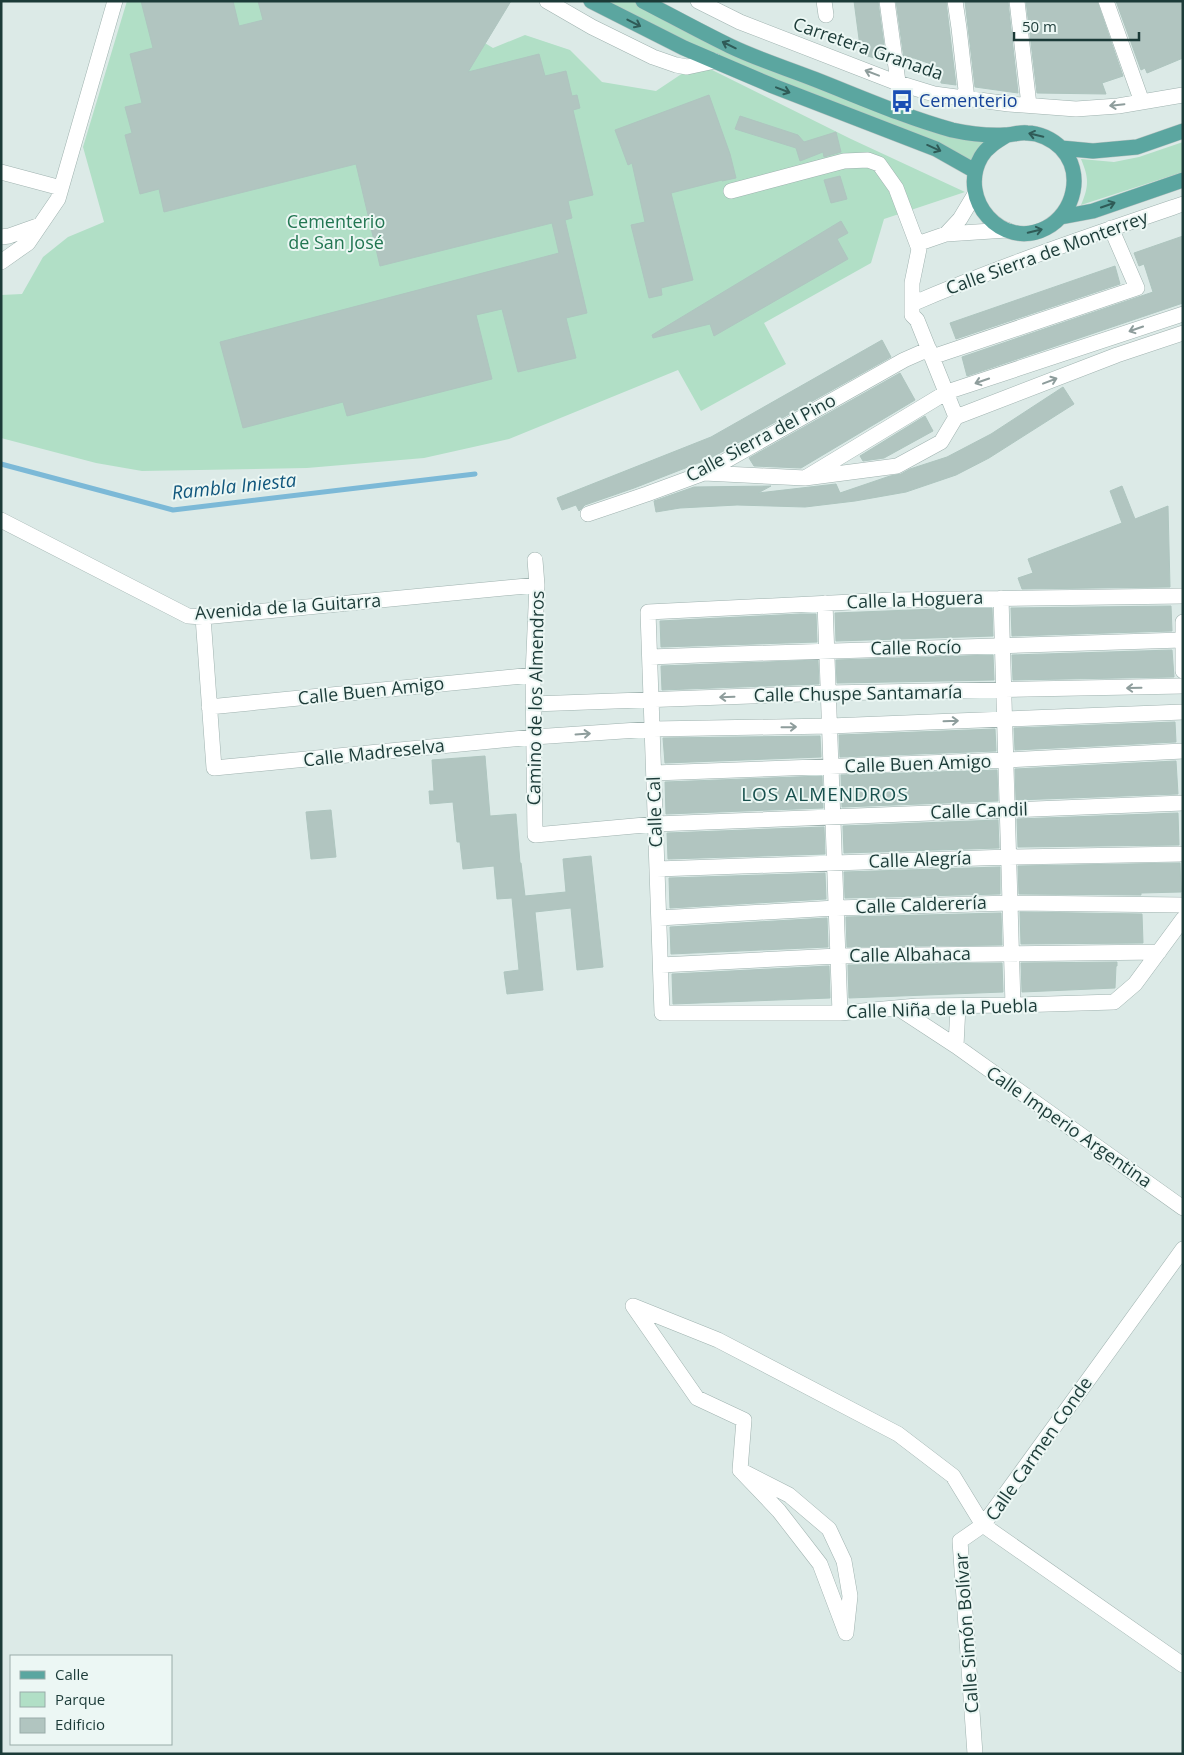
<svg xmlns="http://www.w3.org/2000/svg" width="1184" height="1755" viewBox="0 0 1184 1755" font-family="'Open Sans',sans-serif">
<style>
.green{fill:#b1dfc6}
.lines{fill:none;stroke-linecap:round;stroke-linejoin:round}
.stream{stroke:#7cb9d7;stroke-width:5}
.building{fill:#b1c5c0;stroke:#aec5bf}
.minor-casing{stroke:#9fb2af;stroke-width:16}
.major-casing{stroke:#bbc4c3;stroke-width:16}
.minor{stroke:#fff;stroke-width:15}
.major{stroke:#5ba6a0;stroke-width:15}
.oneway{stroke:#2f5b57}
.oneway2{stroke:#8e9d9c}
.labels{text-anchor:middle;stroke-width:4;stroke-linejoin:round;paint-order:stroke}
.street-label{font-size:18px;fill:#1c3b38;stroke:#ecf7f4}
.transit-label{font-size:18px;fill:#164399;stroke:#ecf7f4;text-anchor:start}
.park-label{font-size:18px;fill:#227652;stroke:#ecf7f4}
.water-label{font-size:19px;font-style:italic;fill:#11577d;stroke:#ecf7f4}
.neighbourhood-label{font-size:19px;letter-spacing:1px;fill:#164f4c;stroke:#ecf7f4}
</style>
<rect width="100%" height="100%" fill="#dceae7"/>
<path class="green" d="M127,1H416L493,48L525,35L570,50L602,82L656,91L698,63L851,139L965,192L884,219L871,263L764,323L786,364L701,411L678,370L509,439L424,458L307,468L142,471L96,463L1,438V295L22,294L43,257L68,237L104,222L83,147Z
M591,1H643L917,119L1007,135L975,171Z
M1183,142V172L1081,205C1089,186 1089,178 1081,159L1114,162L1139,157Z"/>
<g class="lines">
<path class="stream" d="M1,464L173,510L475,474"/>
</g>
<path class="building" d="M141,1H233L239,26L263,20L258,1H511L468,72L539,54L545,76L566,71L572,96L577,95L580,108L573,110L593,195L568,201L572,218L565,220L587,313L566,318L576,358L518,372L502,309L476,315L492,379L347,416L343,402L243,428L220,342L559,253L552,223L380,266L356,164L164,212L159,189L140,194L125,135L132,133L125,107L142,103L130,54L153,48Z
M854,1H878L886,60H881L861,54Z
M896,1H946L956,85L941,83L939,67L914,58L904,59Z
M965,1H1008L1018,93L975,87Z
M1026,1H1097L1123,76L1102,83L1106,94L1037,93Z
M1116,1H1183V58L1147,73L1145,68L1141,70Z
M709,95L730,154L736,178L722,181V180L671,193L693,280L661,288L662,295L649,298L631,225L645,222L632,163L628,165L615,130Z
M740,116L798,135L804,142L836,132L841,152L824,157L823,152L800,161L796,148L735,129Z
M840,176L847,199L831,203L824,180Z
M841,221L848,233L837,239L848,259L714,336L710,324L653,338L652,335Z
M1183,236V303L967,376L962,357L1153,292L1144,264L1139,266L1134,253Z
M1115,266L1120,284L956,339L950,323Z
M882,340L891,357L711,458L634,488L585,505L579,511L576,505L562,510L557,498L711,437Z
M900,373L915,400L801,468L754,466L749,458Z
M1063,387L1074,404L989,458L956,475L906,492L855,501L805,507L737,505L680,508L656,512L654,501L694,487L771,486L758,493L836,484L840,493L890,476L901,474L910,469L947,457L991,434Z
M925,416L933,431L884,458L863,461L860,456Z
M1122,486L1135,519L1168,506L1170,587L1022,589L1018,578L1033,573L1028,559L1122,523L1110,491Z
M1171,606L1172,631L1012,636L1011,608Z
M962,608H992L993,636L836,641L835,613Z
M800,614H816L817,642L661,647L660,621Z
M1172,650L1174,677L1013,680L1012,655Z
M993,655L994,680L837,683L836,660Z
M818,660L819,684L662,690L661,666Z
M1175,722L1176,742L1015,750L1014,728Z
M995,729L996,751L840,757L839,735Z
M820,736L821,757L665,763L663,738Z
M485,756L490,816L516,814L520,863H521L525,896L566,892L563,859L591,856L603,967L577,970L571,908L535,912L543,990L507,994L504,972L519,970L512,898L497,899L494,866L463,869L460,842H457L453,802L430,804L429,791H434L432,760Z
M1176,761L1178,794L1016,800L1015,769Z
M997,770L998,801L842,807L841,775Z
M822,776L823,808L666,814L665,782Z
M331,810L336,857L311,859L306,812Z
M1178,813L1179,845L1018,847L1017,819Z
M998,820L999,848L844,853L843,826Z
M824,827L825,854L668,859L667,833Z
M1180,863L1181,892L1141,893V895L1019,894L1018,866Z
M1000,867V894L845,898L844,872Z
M825,873L826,899L670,908L669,878Z
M1020,912L1142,914L1143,943L1021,944Z
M1001,913L1002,945L847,947L846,917Z
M827,918L828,947L671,954L670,927Z
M1117,962V966H1116L1115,988L1022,992L1021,963Z
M1002,963L1003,992L849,998L848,965Z
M829,966L830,998L673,1004L672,974Z"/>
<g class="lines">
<defs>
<path id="minor" d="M547,1L592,27L653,57L676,65L687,67L715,61
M698,1L740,22L895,82L934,94L1009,104L1076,109L1118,106L1183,95
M824,1L826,15
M887,1L898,82
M955,1L959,28L967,99
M1017,1L1029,105
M1106,1L1142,102
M1,172L61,188
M731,191L844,161L868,160L879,164L896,188L919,249L912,283V315L917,320L956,417
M975,194L960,219L946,234L1007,230
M1,237L9,236L40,225
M917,244L946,234
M1,262L28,243L58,199L115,1
M912,304C1000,266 1092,235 1183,204
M932,357L1137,288L1111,228
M956,417L1117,355L1183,333
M704,473L805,478L897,466L941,442L956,417
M805,478L947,392L1183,314
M588,514L647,494L704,473L904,360L929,349
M1,520L188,616L203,617L537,585
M535,560L537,585L533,675L535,835L656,824L1183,803
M1183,596L892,600L648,612L662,1013H840L917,1006L1013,1005L1114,1002L1135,984L1183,919
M1001,598L1013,1005
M825,603L840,1013
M203,617L214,768L534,737L653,729L830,726L1183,712
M1183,622V671
M650,657C827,650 1004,646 1182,640
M533,704L828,693L1183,686
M209,707L533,675
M654,773L1006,760L1183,751
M657,869L1009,857L1183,854
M659,918L836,908L1010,903L1183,905
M661,965L838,956L1159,952
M898,1008L956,1046L1183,1208
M956,1046L958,1006
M1183,1249L983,1525L1183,1665
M740,1470L779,1511L820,1564L846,1633L850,1596L844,1561L829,1529L789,1495L740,1470L744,1420L697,1398L633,1306L718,1340L898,1434L953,1476L983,1525L960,1541L975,1754"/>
<path id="major" d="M591,1L684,48L773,86L936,149L975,171
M643,1C672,16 701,32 730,46C757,59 786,68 814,79C860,97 905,117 952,130C970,134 987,136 1005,135C1012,135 1020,132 1027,133C1039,133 1052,139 1061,148C1084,172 1075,213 1046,228C1002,251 957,199 981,157C987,147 997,141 1007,135
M1061,148L1093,151L1137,147L1183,131
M1061,217L1093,211L1183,180"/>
</defs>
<use href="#minor" class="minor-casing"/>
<use href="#major" class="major-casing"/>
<use href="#minor" class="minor"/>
<use href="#major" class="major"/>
</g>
<defs><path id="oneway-shaft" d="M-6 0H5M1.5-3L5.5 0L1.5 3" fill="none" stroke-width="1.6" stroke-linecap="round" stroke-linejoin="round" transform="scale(1.25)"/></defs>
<g class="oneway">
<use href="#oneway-shaft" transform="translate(634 23) rotate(27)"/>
<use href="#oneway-shaft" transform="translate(729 45) rotate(-154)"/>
<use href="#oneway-shaft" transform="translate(783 90) rotate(21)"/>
<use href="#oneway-shaft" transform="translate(1036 135) rotate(-167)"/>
<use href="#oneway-shaft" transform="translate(934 148) rotate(24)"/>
<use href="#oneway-shaft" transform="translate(1108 205) rotate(-19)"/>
<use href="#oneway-shaft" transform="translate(1035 231) rotate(-14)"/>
</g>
<g class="oneway2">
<use href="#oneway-shaft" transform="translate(872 73) rotate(-159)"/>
<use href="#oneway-shaft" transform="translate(1117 105) rotate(174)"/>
<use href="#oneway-shaft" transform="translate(1136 329) rotate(161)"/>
<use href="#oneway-shaft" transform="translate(982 381) rotate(161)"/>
<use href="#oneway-shaft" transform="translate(1050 381) rotate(-21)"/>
<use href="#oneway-shaft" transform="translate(1134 688) rotate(179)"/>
<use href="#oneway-shaft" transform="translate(727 697) rotate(178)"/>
<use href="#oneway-shaft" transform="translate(951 721) rotate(-2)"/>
<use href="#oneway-shaft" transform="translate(789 727) rotate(-1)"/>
<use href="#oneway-shaft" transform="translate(583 734) rotate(-4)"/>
</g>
<defs>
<symbol id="bus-bare" viewBox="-9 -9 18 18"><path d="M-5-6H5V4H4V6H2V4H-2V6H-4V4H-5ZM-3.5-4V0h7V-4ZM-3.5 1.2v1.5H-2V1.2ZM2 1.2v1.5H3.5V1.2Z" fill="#1a4fb4" stroke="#ecf7f4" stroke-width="2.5" paint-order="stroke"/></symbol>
</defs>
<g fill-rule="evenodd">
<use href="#bus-bare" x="886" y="85" width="32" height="32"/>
</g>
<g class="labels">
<g class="street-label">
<text transform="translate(868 49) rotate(19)" y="6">Carretera Granada</text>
<text transform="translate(1047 253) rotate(-20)" y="6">Calle Sierra de Monterrey</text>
<text transform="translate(761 438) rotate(-28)" y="6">Calle Sierra del Pino</text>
<text transform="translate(915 600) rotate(-2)" y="6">Calle la Hoguera</text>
<text transform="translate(288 607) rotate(-4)" y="6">Avenida de la Guitarra</text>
<text transform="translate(916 648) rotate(-1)" y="6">Calle Rocío</text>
<text transform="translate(371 691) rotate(-6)" y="6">Calle Buen Amigo</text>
<text transform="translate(858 694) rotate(-1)" y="6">Calle Chuspe Santamaría</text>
<text transform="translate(536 698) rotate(-89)" y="6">Camino de los Almendros</text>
<text transform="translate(374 753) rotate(-6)" y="6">Calle Madreselva</text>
<text transform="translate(918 764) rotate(-2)" y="6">Calle Buen Amigo</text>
<text transform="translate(979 811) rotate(-2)" y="6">Calle Candil</text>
<text transform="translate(655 812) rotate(-92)" y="6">Calle Cal</text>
<text transform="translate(920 860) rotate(-2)" y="6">Calle Alegría</text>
<text transform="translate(921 905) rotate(-2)" y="6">Calle Calderería</text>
<text transform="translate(910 955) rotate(-1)" y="6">Calle Albahaca</text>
<text transform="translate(942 1009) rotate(-2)" y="6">Calle Niña de la Puebla</text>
<text transform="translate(1069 1127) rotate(35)" y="6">Calle Imperio Argentina</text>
<text transform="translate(1039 1449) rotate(-55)" y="6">Calle Carmen Conde</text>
<text transform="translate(967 1633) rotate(-94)" y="6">Calle Simón Bolívar</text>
</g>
<g class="transit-label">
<text x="919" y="107">Cementerio</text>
</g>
<g class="park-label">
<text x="336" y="228">Cementerio<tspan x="336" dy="21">de San José</tspan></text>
</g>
<g class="water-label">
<text transform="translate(234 486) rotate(-6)" y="7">Rambla Iniesta</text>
</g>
<g class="neighbourhood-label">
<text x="825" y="801">LOS ALMENDROS</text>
</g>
</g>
<rect width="1184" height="1755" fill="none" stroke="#1c3b38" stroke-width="5"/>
<rect x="10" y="1655" width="162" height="90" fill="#ecf7f4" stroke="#99aca9"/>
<rect x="20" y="1671" width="25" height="8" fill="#5ba6a0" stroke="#99aca9"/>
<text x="55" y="1680" font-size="15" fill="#1c3b38">Calle</text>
<rect x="20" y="1692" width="25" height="15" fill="#b1dfc6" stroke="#99aca9"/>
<text x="55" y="1705" font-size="15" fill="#1c3b38">Parque</text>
<rect x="20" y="1718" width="25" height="15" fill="#b1c5c0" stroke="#99aca9"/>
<text x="55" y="1730" font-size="15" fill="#1c3b38">Edificio</text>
<path d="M1014 32v8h125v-8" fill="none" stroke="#1c3b38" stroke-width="2.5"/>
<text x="1022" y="32" font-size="15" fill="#1c3b38" stroke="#ecf7f4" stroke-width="4" paint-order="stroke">50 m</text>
</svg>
